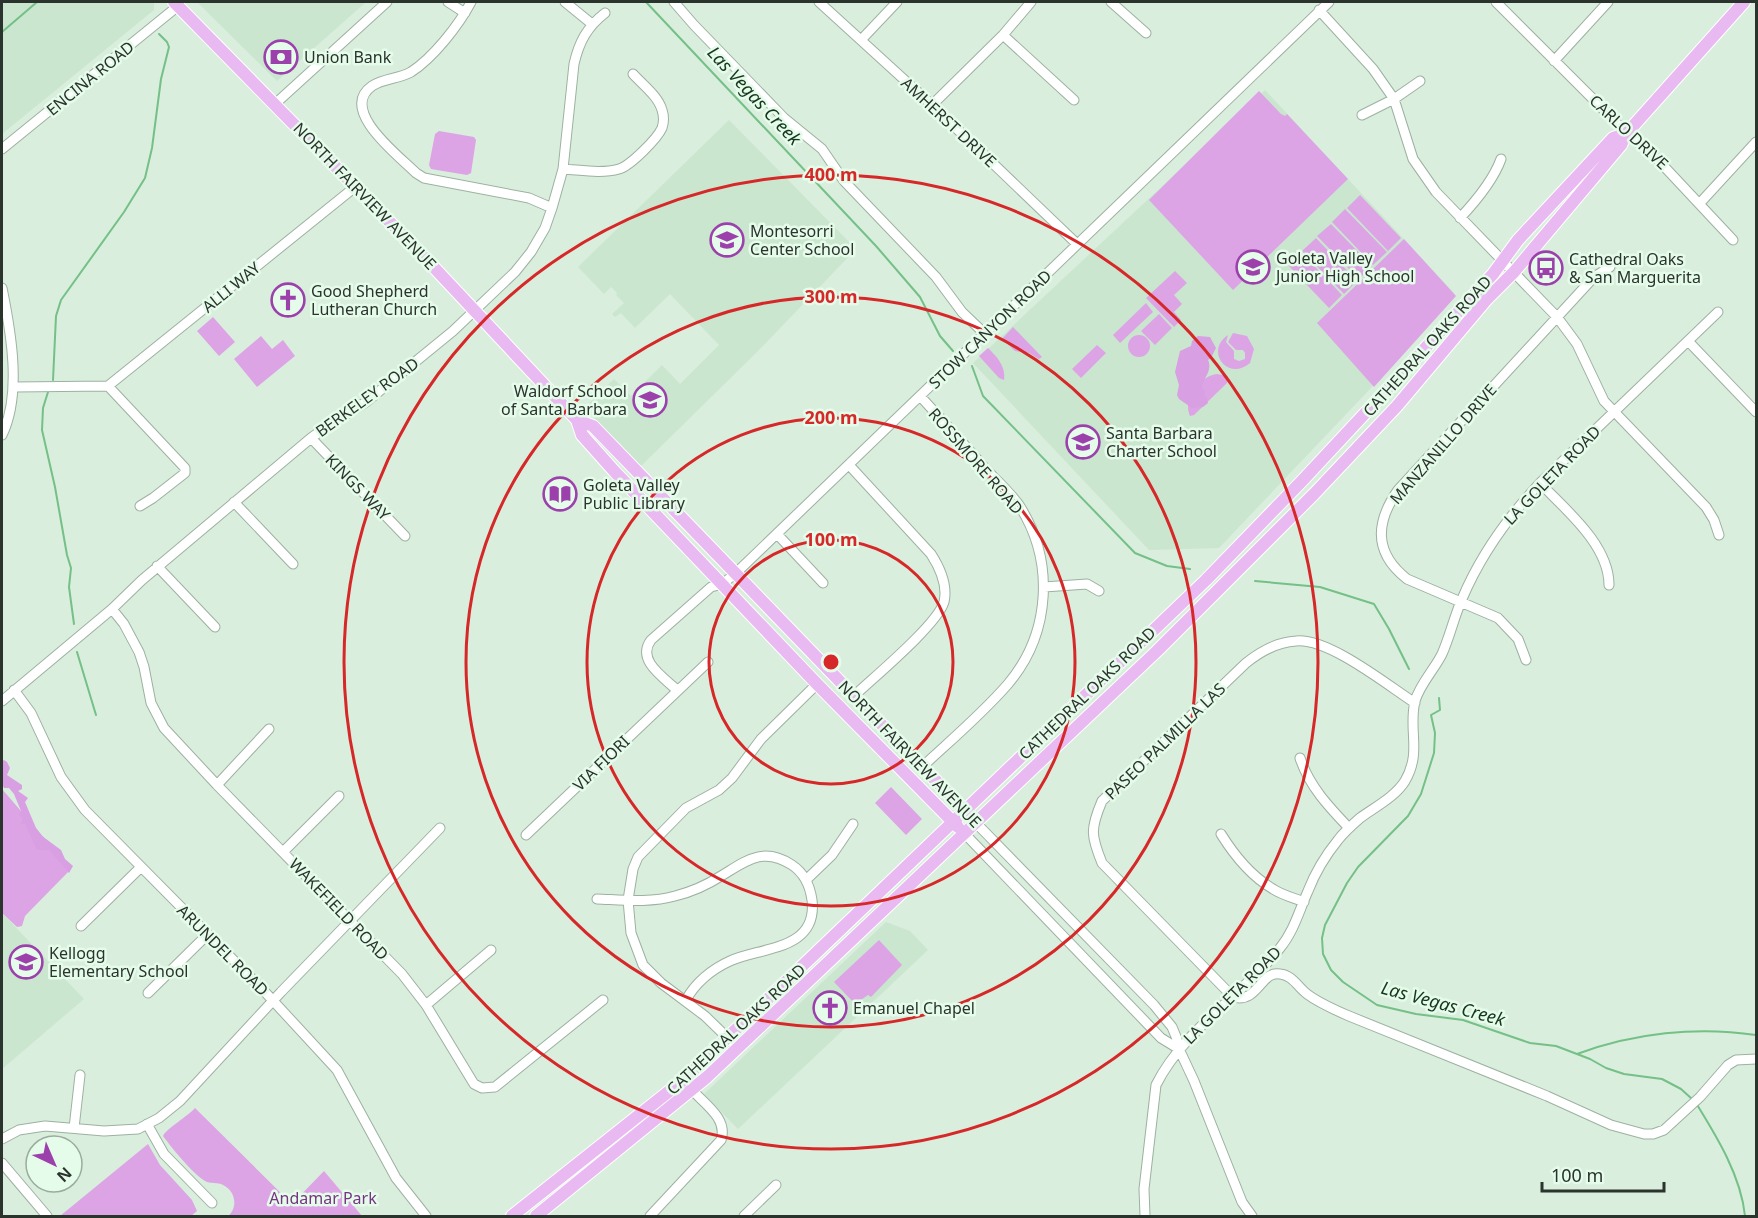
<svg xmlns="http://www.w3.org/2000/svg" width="1758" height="1218" viewBox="0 0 1758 1218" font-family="'Noto Sans',sans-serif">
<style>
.built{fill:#cae6cf}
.green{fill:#dca4e5}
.forest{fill:#d89fe2}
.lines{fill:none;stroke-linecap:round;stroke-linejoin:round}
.stream{stroke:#74c087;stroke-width:2}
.minor-casing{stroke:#9db1a1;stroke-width:11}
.major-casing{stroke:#fff;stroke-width:14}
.minor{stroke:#fff;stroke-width:9}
.major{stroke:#e9baf1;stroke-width:12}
.ring{fill:none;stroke:#d62828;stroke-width:3}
.labels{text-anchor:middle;stroke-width:5;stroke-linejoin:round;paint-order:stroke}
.poi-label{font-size:16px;fill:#2b332d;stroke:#e6fcea;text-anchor:start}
.street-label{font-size:16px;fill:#2b332d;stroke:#e6fcea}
.park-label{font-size:16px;fill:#763483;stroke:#e6fcea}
.water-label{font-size:18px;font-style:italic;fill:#16361f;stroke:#e6fcea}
.centre{fill:#d62828;stroke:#e6fcea;stroke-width:3}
.ring-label{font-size:18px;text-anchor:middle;font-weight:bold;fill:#d62828;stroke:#e6fcea;stroke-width:5;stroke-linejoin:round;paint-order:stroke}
</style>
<rect width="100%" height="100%" fill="#d9eedd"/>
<path class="built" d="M2,2H154V10L2,134Z
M197,2H366L277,81Z
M1265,90L1455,294L1370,389L1219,548L1149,550L973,363Z
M729,120L856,249L759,350L641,466L584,408L614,379L631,396L662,365L680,384L719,345L670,294L635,328L621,313L615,317L612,314L624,303L616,295L617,293L611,287L604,294L578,267Z
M2,913L84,999L2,1069Z
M886,922L910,931L928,950L738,1129L704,1094Z"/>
<path class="green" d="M1259,91L1281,114L1285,116L1287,114L1348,179L1233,290L1149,200Z
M439,131L474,137L476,140L471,173L467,175L431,169L429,165L435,134Z
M1360,195L1401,238L1388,251L1347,208Z
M1345,209L1387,252L1373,265L1332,222Z
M1331,224L1372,266L1359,279L1317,236Z
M1316,238L1357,281L1344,294L1302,251Z
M1404,239L1456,296L1374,387L1317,323Z
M1301,252L1342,295L1329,308L1288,265Z
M1175,271L1187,283L1174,295L1182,304L1174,312L1181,320L1174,327L1146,298Z
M1146,303L1153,312L1120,343L1113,335Z
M1159,314L1172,328L1155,345L1141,331Z
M213,317L235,342L219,356L197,331Z
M1013,327L1042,357L1039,359L1029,353L1015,351L1002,339Z
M1233,333L1247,336L1254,349L1250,363C1228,382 1204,351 1228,335L1226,342L1234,351V359L1239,361L1245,359V353L1243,350H1236L1228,342Z
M1128 346a11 11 0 1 1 22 0a11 11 0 1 1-22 0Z
M261,336L272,349L283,340L295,356L257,387L234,359Z
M1097,345L1106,353L1081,378L1072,369Z
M988,348C997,357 1006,366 1004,380L999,378L979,356Z
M1217,374L1228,376L1227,383L1194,415L1190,416C1182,399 1200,376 1217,374Z
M891,787L922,819L906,835L875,803Z
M2,789L71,869L25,916L22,926L17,927L2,913Z
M879,940L902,965L871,997L868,995L855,1004L834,982Z
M195,1108L292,1204L324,1171L362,1216H228C238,1208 236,1191 223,1185C218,1182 210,1184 205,1181C192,1173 172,1148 163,1136C167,1128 187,1117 195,1108Z
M148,1144L160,1165L192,1200L197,1211L191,1216H60Z"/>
<path class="forest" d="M1198,336L1210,337L1216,348L1211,358L1208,360C1213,371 1203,378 1202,388L1205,391L1204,396L1207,398L1208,403L1203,407L1192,408L1179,399L1177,395L1179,385L1175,372L1180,351L1191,346L1192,341Z
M4,760L7,762L10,768L7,775L22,785V789L18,791L28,798L25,802L36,828L42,836L61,850L65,859L73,866L69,873L49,850H37L25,824H20L23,819L19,815L21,811L14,794L9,788H4L2,784V761Z"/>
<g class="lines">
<path class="stream" d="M646,2L876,246L920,297L940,336L953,351
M2,32L37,2
M972,366L983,396L1135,553L1167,566L1190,569
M53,380L56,316L61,300L124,212L145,178L152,148L161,79L169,47L167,42L159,34
M48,392L43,408L42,430L55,487L67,555L71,568L69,587L74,624
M1255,581L1320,587L1374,604L1389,629L1409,669
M77,652L96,715
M1439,698L1440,710L1431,715L1435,733L1434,753L1421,794L1408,816L1358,867L1347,883L1325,925L1322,938L1323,954L1331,970L1343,982L1377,1005L1416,1014L1463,1020L1530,1043L1556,1046L1590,1059L1606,1068L1624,1074L1662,1079L1681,1089L1692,1099
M1577,1054C1633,1033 1697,1026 1756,1035
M1696,1103C1717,1137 1741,1176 1745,1216"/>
<defs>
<path id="minor" d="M448,2L465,13
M471,2C459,25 433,58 411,72C399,79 384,78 372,86C338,110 399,156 416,173L424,178L529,198L552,208
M565,2L592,24
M674,2L694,25L784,118L822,149L844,181L936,277L962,312L985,334
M819,2L932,105L1077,244
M1111,2L1146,33
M1496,2L1613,119L1626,134L1638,142L1659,161L1733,240
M1319,10L1373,69L1394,99L1413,159L1436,192L1557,317L1577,344L1604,401L1706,507L1714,520L1719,535
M1003,35L1074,100
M861,40L897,2
M1554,61L1608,2
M275,104L387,2
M932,105L1003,35L1031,2
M1362,115L1394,99L1420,81
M2,149L178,6
M563,169C581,170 601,174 619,169C630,166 657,139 662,128C664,122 664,116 662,110C658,96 643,85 633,74
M1700,203L1756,142
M1460,218C1476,201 1493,181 1501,159
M2,288C11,332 22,394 2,435
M1688,341L1756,412
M108,386L355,187
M15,387L108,386L185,468V473L153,498L140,506
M920,396C942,420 964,444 985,468C996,480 1010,492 1019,505C1055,561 1051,633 1008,684C982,714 951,740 922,767
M311,438L405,536
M849,465L931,554C940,568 948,585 944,602C937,625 874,677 854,696
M1540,483C1566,510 1609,545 1609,585
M234,502L293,564
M777,534L823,583
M157,566L215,627
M1044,587L1087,584L1099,591
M112,609L124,624L139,652L144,667L151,703L164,728L217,785L402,974L426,1005L474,1084L482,1088L495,1087L603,1000
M1526,660L1518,639L1498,618L1407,579C1374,553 1375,523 1398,490L1594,277L1610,267
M14,690L31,713L61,777L85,810L265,992L337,1070L396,1178L426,1216
M677,690C663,677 636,660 651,640L711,587L722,584L735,574L1329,2
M2,701L112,609L142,580L311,438L332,423L366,402L453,331L515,272L531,252L545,228L552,208L563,169L574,64C579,42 587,27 605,13
M1415,703C1387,685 1329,638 1296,641C1277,642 1261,651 1246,663L1102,801C1090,829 1091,836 1102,863L1233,997C1258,1004 1261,970 1280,974C1292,975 1298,987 1307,994C1319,1003 1335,1010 1349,1016L1547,1096L1611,1125L1644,1134H1653L1664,1130L1700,1097L1728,1065L1736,1060L1756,1059
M1300,758C1309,786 1329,807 1349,828
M217,785L269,729
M976,823L1154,1005L1172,1027L1177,1039L1179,1049L1194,1081L1242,1202L1252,1216
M965,834L1161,1038L1179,1049
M1221,834C1234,855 1251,876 1273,889C1282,895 1294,898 1304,902
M526,835L708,662
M284,851L339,796
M806,880L832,855L853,824
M597,899C623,900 650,903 675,896C691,892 707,885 721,876C746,861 763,846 792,865C804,873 810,886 812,900C818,951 760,947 730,961C712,969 695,983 686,1000
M81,926L141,867
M148,993L208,934
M426,1005L491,950
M738,1048L705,1016L661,983L643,965L631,933L628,900L633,869L638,857L686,808L719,790L732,778L761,739L817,684
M147,1124L164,1154L212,1203
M74,1128L80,1075
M2,1139L19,1130L45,1126L104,1131L138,1129L159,1118L180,1101L281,992L440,828
M2,1163L47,1216
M650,1216L721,1140C728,1119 706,1105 692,1090
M744,1216L776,1185
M1145,1216L1144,1189L1156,1085C1184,1029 1242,996 1280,948C1294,931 1299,911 1308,891C1315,873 1325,856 1338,840C1344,832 1352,825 1360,818C1375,807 1395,797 1405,781C1422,752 1408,730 1415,701C1420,684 1434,670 1442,654C1450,636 1454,617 1462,599C1481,554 1507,518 1540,483L1718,312"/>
<path id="major" d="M174,2L427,260L577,420L582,435L615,472L817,684L958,827
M577,420L593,426L970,816
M512,1216L682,1081L1206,580L1301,482L1384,393L1493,274L1518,240L1613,138L1626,134
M536,1216L707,1077L1157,651L1314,494L1397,406L1487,299L1514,272L1621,145L1626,134L1744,2"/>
</defs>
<use href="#minor" class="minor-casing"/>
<use href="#major" class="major-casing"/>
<use href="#minor" class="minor"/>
<use href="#major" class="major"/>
</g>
<g class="ring">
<circle cx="831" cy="662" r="122"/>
<circle cx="831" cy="662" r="244"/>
<circle cx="831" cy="662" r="365"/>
<circle cx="831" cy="662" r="487"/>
</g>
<defs>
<symbol id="bank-ring" viewBox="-11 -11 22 22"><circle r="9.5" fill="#e6fcea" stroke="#9c41ac" stroke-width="1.5"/><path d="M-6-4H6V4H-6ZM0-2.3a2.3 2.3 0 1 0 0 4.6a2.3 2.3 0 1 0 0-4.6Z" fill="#9c41ac"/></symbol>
<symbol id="school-ring" viewBox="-11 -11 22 22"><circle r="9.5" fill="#e6fcea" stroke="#9c41ac" stroke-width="1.5"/><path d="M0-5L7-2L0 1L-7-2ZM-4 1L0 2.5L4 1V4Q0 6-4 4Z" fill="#9c41ac"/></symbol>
<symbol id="bus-ring" viewBox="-11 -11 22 22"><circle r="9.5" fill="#e6fcea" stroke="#9c41ac" stroke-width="1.5"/><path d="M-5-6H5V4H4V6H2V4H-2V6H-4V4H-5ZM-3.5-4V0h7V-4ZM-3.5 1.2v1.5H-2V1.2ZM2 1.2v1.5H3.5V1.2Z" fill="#9c41ac"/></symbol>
<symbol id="church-ring" viewBox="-11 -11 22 22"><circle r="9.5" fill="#e6fcea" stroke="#9c41ac" stroke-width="1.5"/><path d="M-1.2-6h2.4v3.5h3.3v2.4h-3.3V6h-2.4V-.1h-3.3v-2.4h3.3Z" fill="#9c41ac"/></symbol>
<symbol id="library-ring" viewBox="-11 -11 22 22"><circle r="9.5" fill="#e6fcea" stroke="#9c41ac" stroke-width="1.5"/><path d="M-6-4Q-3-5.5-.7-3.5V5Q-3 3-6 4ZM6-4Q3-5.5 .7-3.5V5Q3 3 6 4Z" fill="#9c41ac"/></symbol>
</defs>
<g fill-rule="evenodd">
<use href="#bank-ring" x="262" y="38" width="38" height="38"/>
<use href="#school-ring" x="708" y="221" width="38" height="38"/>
<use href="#school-ring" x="1234" y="248" width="38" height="38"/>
<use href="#bus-ring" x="1527" y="249" width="38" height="38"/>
<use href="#church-ring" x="269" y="281" width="38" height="38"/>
<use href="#school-ring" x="631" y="381" width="38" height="38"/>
<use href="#school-ring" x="1064" y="423" width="38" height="38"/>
<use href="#library-ring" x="541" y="475" width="38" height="38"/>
<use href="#school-ring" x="7" y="943" width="38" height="38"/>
<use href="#church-ring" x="811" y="989" width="38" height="38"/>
</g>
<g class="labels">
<g class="poi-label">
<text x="304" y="63">Union Bank</text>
<text x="750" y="237">Montesorri<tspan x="750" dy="18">Center School</tspan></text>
<text x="1276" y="264">Goleta Valley<tspan x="1276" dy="18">Junior High School</tspan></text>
<text x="1569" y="265">Cathedral Oaks<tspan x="1569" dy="18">&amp; San Marguerita</tspan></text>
<text x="311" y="297">Good Shepherd<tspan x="311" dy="18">Lutheran Church</tspan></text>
<text x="627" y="397" text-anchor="end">Waldorf School<tspan x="627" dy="18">of Santa Barbara</tspan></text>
<text x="1106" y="439">Santa Barbara<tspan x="1106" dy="18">Charter School</tspan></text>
<text x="583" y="491">Goleta Valley<tspan x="583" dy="18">Public Library</tspan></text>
<text x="49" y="959">Kellogg<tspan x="49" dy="18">Elementary School</tspan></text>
<text x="853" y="1014">Emanuel Chapel</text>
</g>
<g class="street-label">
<text transform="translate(90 78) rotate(-39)" y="6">ENCINA ROAD</text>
<text transform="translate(949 122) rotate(43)" y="6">AMHERST DRIVE</text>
<text transform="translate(1629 132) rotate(43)" y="6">CARLO DRIVE</text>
<text transform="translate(365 196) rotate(46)" y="6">NORTH FAIRVIEW AVENUE</text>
<text transform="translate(231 287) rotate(-39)" y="6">ALLI WAY</text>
<text transform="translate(990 329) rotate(-44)" y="6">STOW CANYON ROAD</text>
<text transform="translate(1427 346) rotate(-48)" y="6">CATHEDRAL OAKS ROAD</text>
<text transform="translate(367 397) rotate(-36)" y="6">BERKELEY ROAD</text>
<text transform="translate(1443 444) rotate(-49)" y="6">MANZANILLO DRIVE</text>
<text transform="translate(976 461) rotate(49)" y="6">ROSSMORE ROAD</text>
<text transform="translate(1552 475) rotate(-46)" y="6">LA GOLETA ROAD</text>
<text transform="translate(358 487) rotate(46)" y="6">KINGS WAY</text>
<text transform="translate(1087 693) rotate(-44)" y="6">CATHEDRAL OAKS ROAD</text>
<text transform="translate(1165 741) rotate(-44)" y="6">PASEO PALMILLA LAS</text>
<text transform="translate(910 754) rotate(46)" y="6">NORTH FAIRVIEW AVENUE</text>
<text transform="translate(601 763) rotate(-44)" y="6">VIA FIORI</text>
<text transform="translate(339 909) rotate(46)" y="6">WAKEFIELD ROAD</text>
<text transform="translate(223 950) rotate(45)" y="6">ARUNDEL ROAD</text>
<text transform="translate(1232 995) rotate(-45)" y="6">LA GOLETA ROAD</text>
<text transform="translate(736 1029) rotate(-43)" y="6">CATHEDRAL OAKS ROAD</text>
</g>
<g class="park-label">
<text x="323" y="1204">Andamar Park</text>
</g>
<g class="water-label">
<text transform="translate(754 96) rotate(47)" y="6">Las Vegas Creek</text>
<text transform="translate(1443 1004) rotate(15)" y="6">Las Vegas Creek</text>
</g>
</g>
<circle cx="831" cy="662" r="9" class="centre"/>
<g class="ring-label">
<text x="831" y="181">400 m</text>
<text x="831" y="303">300 m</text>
<text x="831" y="424">200 m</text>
<text x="831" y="546">100 m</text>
</g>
<rect width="1758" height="1218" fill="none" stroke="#2b332d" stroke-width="6"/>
<g transform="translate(54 1164) rotate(136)"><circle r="28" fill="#e6fcea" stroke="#9bac9e" stroke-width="1.5"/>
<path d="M0-4.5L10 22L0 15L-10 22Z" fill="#9c41ac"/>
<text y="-9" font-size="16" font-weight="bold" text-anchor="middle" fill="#2b332d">N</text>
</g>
<path d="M1542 1182v9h122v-9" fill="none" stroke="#2b332d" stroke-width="3"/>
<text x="1551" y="1182" font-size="18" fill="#2b332d" stroke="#e6fcea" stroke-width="4.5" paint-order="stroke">100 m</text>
</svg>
